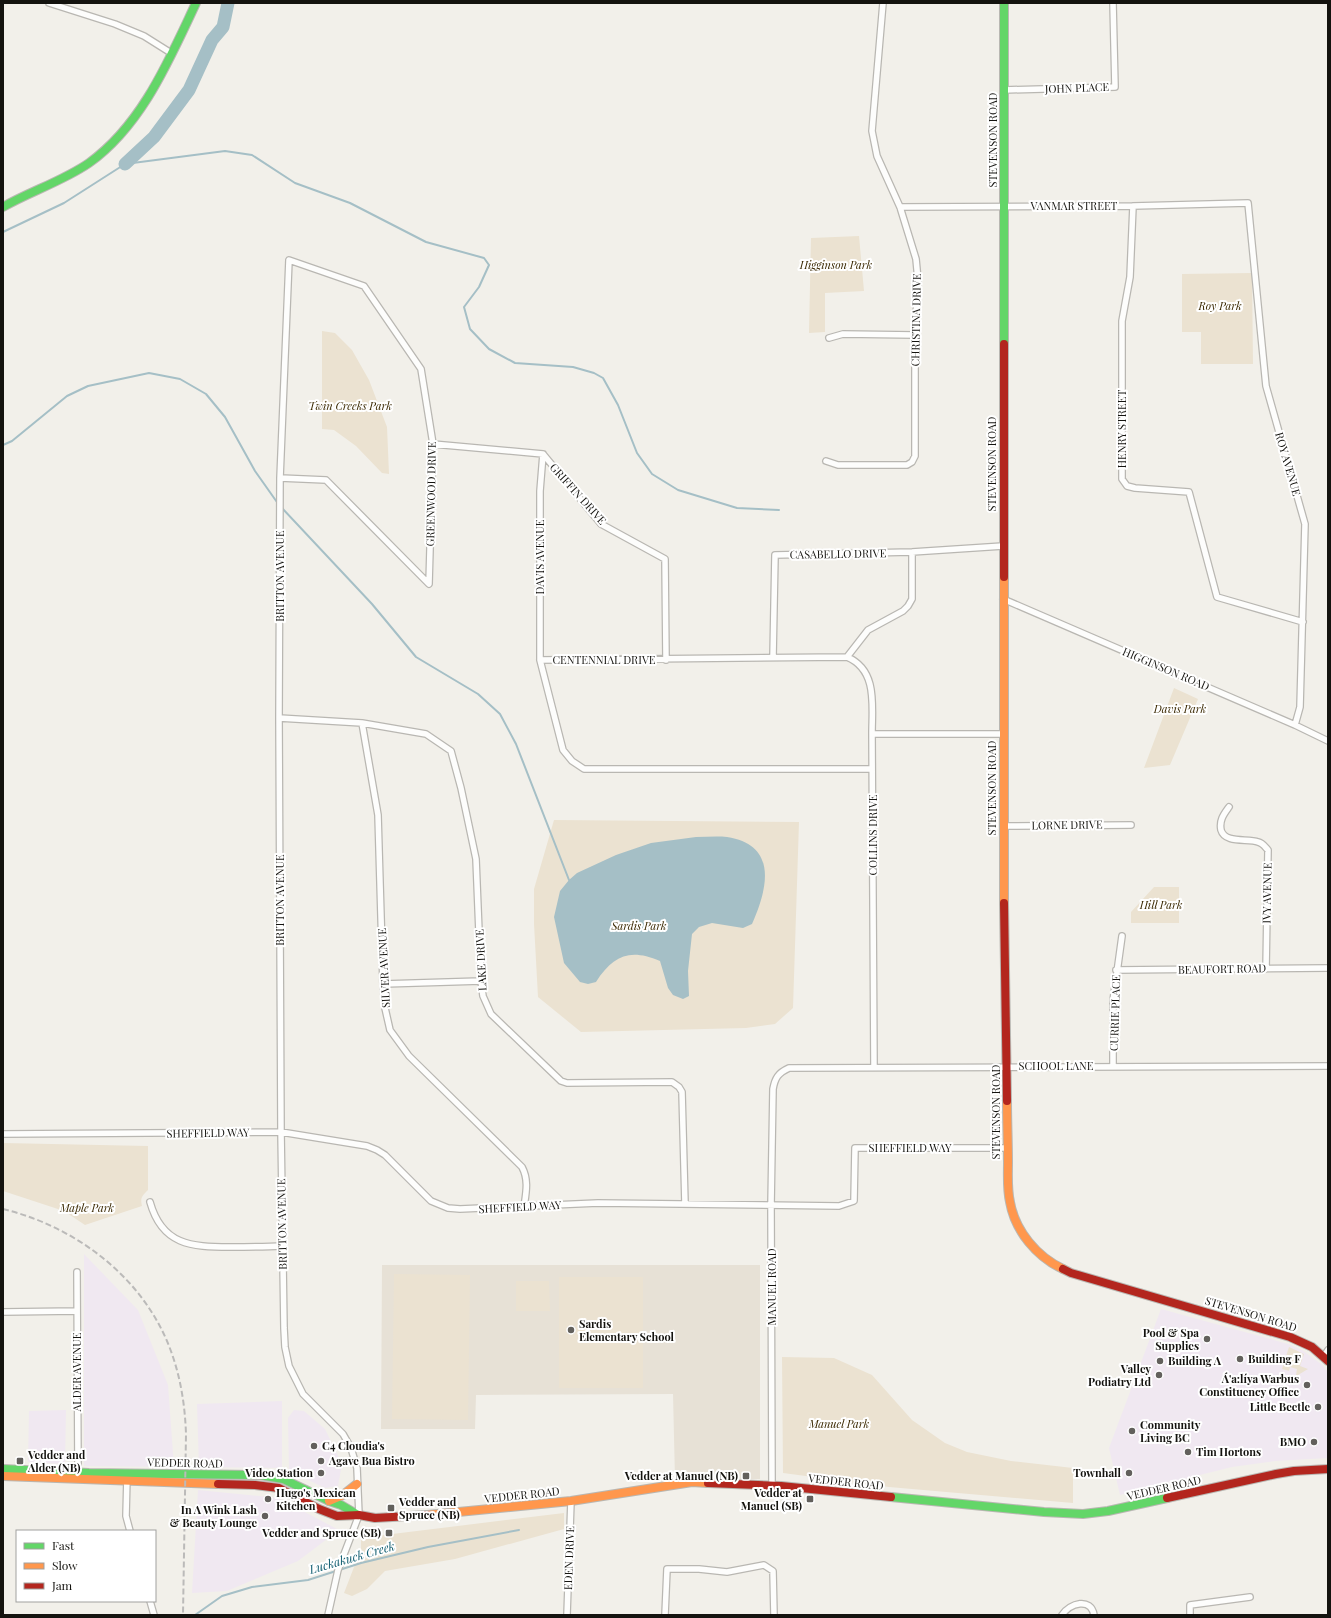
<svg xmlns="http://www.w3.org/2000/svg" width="1331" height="1618" viewBox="0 0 1331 1618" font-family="'Playfair Display',serif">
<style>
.commercial{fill:#f0e8f1}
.built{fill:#e7e1d6}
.green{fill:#ebe2d1}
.water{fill:#a5bfc6}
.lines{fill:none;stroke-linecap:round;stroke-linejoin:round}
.stream{stroke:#a5bfc6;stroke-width:2}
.river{stroke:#a5bfc6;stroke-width:13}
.street-casing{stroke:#b9b7b2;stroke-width:8}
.fast-casing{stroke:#b9b7b2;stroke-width:10}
.slow-casing{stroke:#b9b7b2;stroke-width:10}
.jam-casing{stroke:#b9b7b2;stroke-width:10}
.street{stroke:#fdfdfc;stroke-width:5.5}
.fast{stroke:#63d668;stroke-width:8}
.slow{stroke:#ff974d;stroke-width:8}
.jam{stroke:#b3261e;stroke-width:8}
.rail{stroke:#bbbab9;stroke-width:2;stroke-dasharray:6 3;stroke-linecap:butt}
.poi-dot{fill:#62605c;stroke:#fff;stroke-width:1.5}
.labels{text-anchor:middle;stroke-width:4;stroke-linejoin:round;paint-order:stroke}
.street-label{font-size:11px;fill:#14130f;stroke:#fff}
.park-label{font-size:11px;font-style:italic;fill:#3a2800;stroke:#fff}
.poi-label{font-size:11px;font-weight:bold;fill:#14130f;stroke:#fff;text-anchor:end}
.water-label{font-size:12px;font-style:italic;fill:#0d5b6e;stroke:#fff}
</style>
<rect width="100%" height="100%" fill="#f2f0ea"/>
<path class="commercial" d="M84,1254L138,1310L168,1385L174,1467L84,1466Z
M1161,1309L1288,1344L1302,1350L1321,1364L1328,1372V1458L1275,1461L1232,1467L1120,1495L1109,1448Z
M282,1401V1468L199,1467L197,1404Z
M66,1410L65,1464L28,1462L29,1411Z
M294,1410L304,1411L325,1429L342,1464L338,1486L325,1488L289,1471L288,1418Z
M198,1490L278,1498L339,1530L298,1561L227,1591L192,1593Z"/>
<path class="built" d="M382,1265H760V1479H675L673,1394L476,1395L475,1429H381Z"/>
<path class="green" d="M859,236L864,291L825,293V332L809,333L811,238Z
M1252,273L1253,364H1201V332H1182V274Z
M322,331L335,333L352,350L369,380L387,427L389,474L382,473L356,446L334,430L322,429Z
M1174,688L1198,699L1170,765L1144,768Z
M554,820L799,822L793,1008L775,1024L746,1028L581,1032L538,997L534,924V889Z
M1154,887H1179V923H1131V912Z
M3,1143L148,1146V1190C142,1196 140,1198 142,1206L85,1225L64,1211L3,1191Z
M394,1274L470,1275L468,1420L392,1419Z
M559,1277H643V1388H559Z
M516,1281H549L550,1311H516Z
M1289,1347L1304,1354L1300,1366L1308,1369L1298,1375H1296L1297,1369L1290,1367L1289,1371L1282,1369Z
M782,1357L834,1358L872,1375L912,1420L945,1443L967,1452L1011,1461L1073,1468V1503L889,1487L783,1473Z
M564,1513V1529L455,1559L385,1571L367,1589L352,1596L344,1593L361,1549V1537L365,1532L384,1535Z"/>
<path class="water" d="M696,837C706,837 717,836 727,837C778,845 768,888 752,924L743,928L712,923L699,927L692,934L688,971L689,996L683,999L673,995L668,988L660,961C629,948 613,956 596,982L588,984L580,982L564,963L554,917L560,891L569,880L577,873L616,855L651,843Z"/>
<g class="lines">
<path class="stream" d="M3,232L64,203L125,164L225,151L252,155L295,183L350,203L426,242L484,258L489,265L479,287L464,307L470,329L489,349L515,363L573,367L594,373L603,378L618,405L637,453L652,474L678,490L737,508L779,510
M3,445L12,441L67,396L88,386L149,373L180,379L206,394L225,417L255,471L279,505
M282,508L372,604L416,657L478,694L500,714L516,744L569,880
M195,1615L222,1596L252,1587L308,1580L361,1563L428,1547L519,1530"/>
<path class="river" d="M125,164L154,137L189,90L212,40L223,27L228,3"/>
<defs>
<path id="street" d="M49,3L115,24L144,36L171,53
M1004,90L1115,87L1113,3
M1133,206L1130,277L1122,321V479L1127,486L1135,488L1189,492L1217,597L1303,622
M900,207L1133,206L1248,203L1266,386L1305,524L1300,707L1295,725
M829,338L843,334L915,335
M433,444L543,454L601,524L665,559L666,660
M826,461L838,465H907L912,462L915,456V335L918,280L916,259L900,207L877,156L872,131L883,3
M280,478L326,480L429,584L433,444L421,369L364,286L289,260L280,478L279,718L281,1132L284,1328L285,1347L289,1366L303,1394L343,1434L351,1448L357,1468L359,1515L338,1570L328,1615
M1003,599L1295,725L1328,741
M773,657L775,555L912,552L1003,546
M847,657L868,630L903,611L908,606L912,599V552
M540,660V491L543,454
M279,718L362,723L426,734L451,751L461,788L476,859L481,981L483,996L491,1014L561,1081L567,1083L672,1082L679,1087L682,1092L685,1204
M362,723L378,815L383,984L385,1008L390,1030L409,1056L522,1167C529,1180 526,1193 524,1207
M872,769H584L572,761L563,750L540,660L847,657C878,670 872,706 872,734
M1229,807C1224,814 1219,820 1221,830C1225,844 1248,838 1258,842C1263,843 1265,847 1268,850L1266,969
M1004,826L1131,825
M1116,970L1328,968
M383,984L481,981
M1113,1066V1001L1122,936
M874,1067L872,734H1003
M3,1134L281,1132L367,1146L377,1150L385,1155L431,1201L448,1208L460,1209L598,1203L839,1206L854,1201L855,1148H1008
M150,1202C162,1245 191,1247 230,1247C247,1247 265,1247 282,1246
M77,1272L78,1472
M3,1312L77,1311
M1324,1356L1328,1350
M127,1477L126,1516L130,1531
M772,1485L771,1205L773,1089C775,1078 778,1073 789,1068L1328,1066
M150,1601L154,1615
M567,1615L571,1501
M665,1615L667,1569H699L727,1572L764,1565L773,1571L774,1615
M1062,1615C1070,1603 1091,1597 1094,1615
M1190,1615V1605L1250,1597"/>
<path id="fast" d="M3,207C31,191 63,181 89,163C142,125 169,60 196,3
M1004,344V3
M3,1469L89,1473L260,1475L283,1479L329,1501L341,1505L358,1515
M891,1497L1044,1512L1083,1514L1108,1511L1167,1498"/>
<path id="slow" d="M1004,577V903
M1007,1101C1007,1122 1008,1142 1008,1162C1008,1176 1007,1189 1010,1202C1015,1231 1037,1257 1063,1269
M3,1476L218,1484
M329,1501L343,1495L357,1484
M427,1515L571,1501L692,1482L708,1483"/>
<path id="jam" d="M1004,577V344
M1004,903L1007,1101
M1063,1269L1071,1273L1290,1337L1312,1347L1328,1361
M708,1483L781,1486L891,1497
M218,1484L255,1485L279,1488L319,1509L337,1516L359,1515L375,1518L427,1515
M1167,1498L1276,1474L1294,1471L1328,1469"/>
</defs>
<use href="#street" class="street-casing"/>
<use href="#fast" class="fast-casing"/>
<use href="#slow" class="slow-casing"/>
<use href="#jam" class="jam-casing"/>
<use href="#street" class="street"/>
<use href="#fast" class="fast"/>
<use href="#slow" class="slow"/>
<use href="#jam" class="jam"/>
<path class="rail" d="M3,1209C77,1227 146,1279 172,1354C181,1380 185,1406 186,1434L183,1615"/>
</g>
<g class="poi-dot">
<circle cx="571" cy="1330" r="4"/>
<circle cx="1207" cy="1339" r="4"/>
<circle cx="1240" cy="1359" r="4"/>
<circle cx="1160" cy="1361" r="4"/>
<circle cx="1159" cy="1375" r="4"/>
<circle cx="1307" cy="1385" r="4"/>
<circle cx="1318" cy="1407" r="4"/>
<circle cx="1132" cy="1431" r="4"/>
<circle cx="1314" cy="1442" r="4"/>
<circle cx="314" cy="1446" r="4"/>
<circle cx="1188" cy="1452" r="4"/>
<rect x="16" y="1457" width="8" height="8" rx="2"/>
<circle cx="321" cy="1461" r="4"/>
<circle cx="321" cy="1473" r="4"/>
<circle cx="1129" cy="1473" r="4"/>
<rect x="742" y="1472" width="8" height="8" rx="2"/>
<circle cx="268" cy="1499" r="4"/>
<rect x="806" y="1495" width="8" height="8" rx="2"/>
<rect x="387" y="1504" width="8" height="8" rx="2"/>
<circle cx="265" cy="1516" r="4"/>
<rect x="385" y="1529" width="8" height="8" rx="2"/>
</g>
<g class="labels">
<g class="street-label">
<text transform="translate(1077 88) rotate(-2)" y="4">JOHN PLACE</text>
<text transform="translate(993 140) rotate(-90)" y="4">STEVENSON ROAD</text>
<text x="1074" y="210">VANMAR STREET</text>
<text transform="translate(916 320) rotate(-89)" y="4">CHRISTINA DRIVE</text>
<text transform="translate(1122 429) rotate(-90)" y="4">HENRY STREET</text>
<text transform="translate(992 464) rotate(-90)" y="4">STEVENSON ROAD</text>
<text transform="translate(1288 464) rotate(74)" y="4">ROY AVENUE</text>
<text transform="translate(431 494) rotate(-89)" y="4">GREENWOOD DRIVE</text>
<text transform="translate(578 494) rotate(48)" y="4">GRIFFIN DRIVE</text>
<text transform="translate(838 554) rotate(-1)" y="4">CASABELLO DRIVE</text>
<text transform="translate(540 557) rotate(-90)" y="4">DAVIS AVENUE</text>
<text transform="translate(280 576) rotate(-90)" y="4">BRITTON AVENUE</text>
<text x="604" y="664">CENTENNIAL DRIVE</text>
<text transform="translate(1166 669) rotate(23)" y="4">HIGGINSON ROAD</text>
<text transform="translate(992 788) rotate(-90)" y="4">STEVENSON ROAD</text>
<text transform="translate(1067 825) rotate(-1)" y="4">LORNE DRIVE</text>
<text transform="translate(873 835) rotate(-90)" y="4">COLLINS DRIVE</text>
<text transform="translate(1267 893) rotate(-89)" y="4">IVY AVENUE</text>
<text transform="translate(280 900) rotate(-90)" y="4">BRITTON AVENUE</text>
<text transform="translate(481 960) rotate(-93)" y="4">LAKE DRIVE</text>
<text transform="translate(384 968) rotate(-93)" y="4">SILVER AVENUE</text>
<text transform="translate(1222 969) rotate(-1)" y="4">BEAUFORT ROAD</text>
<text transform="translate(1115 1013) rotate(-88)" y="4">CURRIE PLACE</text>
<text x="1056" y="1070">SCHOOL LANE</text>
<text transform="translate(996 1112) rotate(-90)" y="4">STEVENSON ROAD</text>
<text transform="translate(208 1133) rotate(-1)" y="4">SHEFFIELD WAY</text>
<text x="910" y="1152">SHEFFIELD WAY</text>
<text transform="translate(520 1207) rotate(-3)" y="4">SHEFFIELD WAY</text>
<text transform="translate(282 1224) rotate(-91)" y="4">BRITTON AVENUE</text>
<text transform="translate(772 1287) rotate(-90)" y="4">MANUEL ROAD</text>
<text transform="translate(1251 1314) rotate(17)" y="4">STEVENSON ROAD</text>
<text transform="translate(77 1372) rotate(-90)" y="4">ALDER AVENUE</text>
<text transform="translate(185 1463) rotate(1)" y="4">VEDDER ROAD</text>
<text transform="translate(846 1482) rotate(6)" y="4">VEDDER ROAD</text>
<text transform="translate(1164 1488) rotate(-13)" y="4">VEDDER ROAD</text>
<text transform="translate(522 1495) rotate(-6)" y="4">VEDDER ROAD</text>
<text transform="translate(569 1558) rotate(-88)" y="4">EDEN DRIVE</text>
</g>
<g class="park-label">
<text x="836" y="269">Higginson Park</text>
<text x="1220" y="310">Roy Park</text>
<text x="350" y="410">Twin Creeks Park</text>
<text x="1180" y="713">Davis Park</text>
<text x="1161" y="909">Hill Park</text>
<text x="639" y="930">Sardis Park</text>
<text x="87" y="1212">Maple Park</text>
<text x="839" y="1428">Manuel Park</text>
</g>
<g class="poi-label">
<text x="579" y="1328" text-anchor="start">Sardis<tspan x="579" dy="13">Elementary School</tspan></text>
<text x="1199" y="1337">Pool &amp; Spa<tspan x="1199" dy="13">Supplies</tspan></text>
<text x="1248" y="1363" text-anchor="start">Building F</text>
<text x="1168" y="1365" text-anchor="start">Building A</text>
<text x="1151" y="1373">Valley<tspan x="1151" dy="13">Podiatry Ltd</tspan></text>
<text x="1299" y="1383">Á'a:líya Warbus<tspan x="1299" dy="13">Constituency Office</tspan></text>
<text x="1310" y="1411">Little Beetle</text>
<text x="1140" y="1429" text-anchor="start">Community<tspan x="1140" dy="13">Living BC</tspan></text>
<text x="1306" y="1446">BMO</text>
<text x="322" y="1450" text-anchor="start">C4 Cloudia's</text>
<text x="1196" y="1456" text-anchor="start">Tim Hortons</text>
<text x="28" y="1459" text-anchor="start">Vedder and<tspan x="28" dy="13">Alder (NB)</tspan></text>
<text x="329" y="1465" text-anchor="start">Agave Bua Bistro</text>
<text x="313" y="1477">Video Station</text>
<text x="1121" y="1477">Townhall</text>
<text x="738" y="1480">Vedder at Manuel (NB)</text>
<text x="276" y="1497" text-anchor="start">Hugo's Mexican<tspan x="276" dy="13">Kitchen</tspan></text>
<text x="802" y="1497">Vedder at<tspan x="802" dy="13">Manuel (SB)</tspan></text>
<text x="399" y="1506" text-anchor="start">Vedder and<tspan x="399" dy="13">Spruce (NB)</tspan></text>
<text x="257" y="1514">In A Wink Lash<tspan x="257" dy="13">&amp; Beauty Lounge</tspan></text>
<text x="381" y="1537">Vedder and Spruce (SB)</text>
</g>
<g class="water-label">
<text transform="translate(352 1558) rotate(-16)" y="4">Luckakuck Creek</text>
</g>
</g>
<rect width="1331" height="1618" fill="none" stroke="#14130f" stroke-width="8"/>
<rect x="16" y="1530" width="140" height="72" fill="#ffffff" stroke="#a1a19f"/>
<rect x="24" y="1543" width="20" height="6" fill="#63d668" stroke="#a1a19f"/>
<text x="52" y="1550" font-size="12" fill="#14130f">Fast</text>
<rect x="24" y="1563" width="20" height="6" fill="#ff974d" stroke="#a1a19f"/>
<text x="52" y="1570" font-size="12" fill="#14130f">Slow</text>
<rect x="24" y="1583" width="20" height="6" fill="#b3261e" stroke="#a1a19f"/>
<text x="52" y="1590" font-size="12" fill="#14130f">Jam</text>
</svg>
